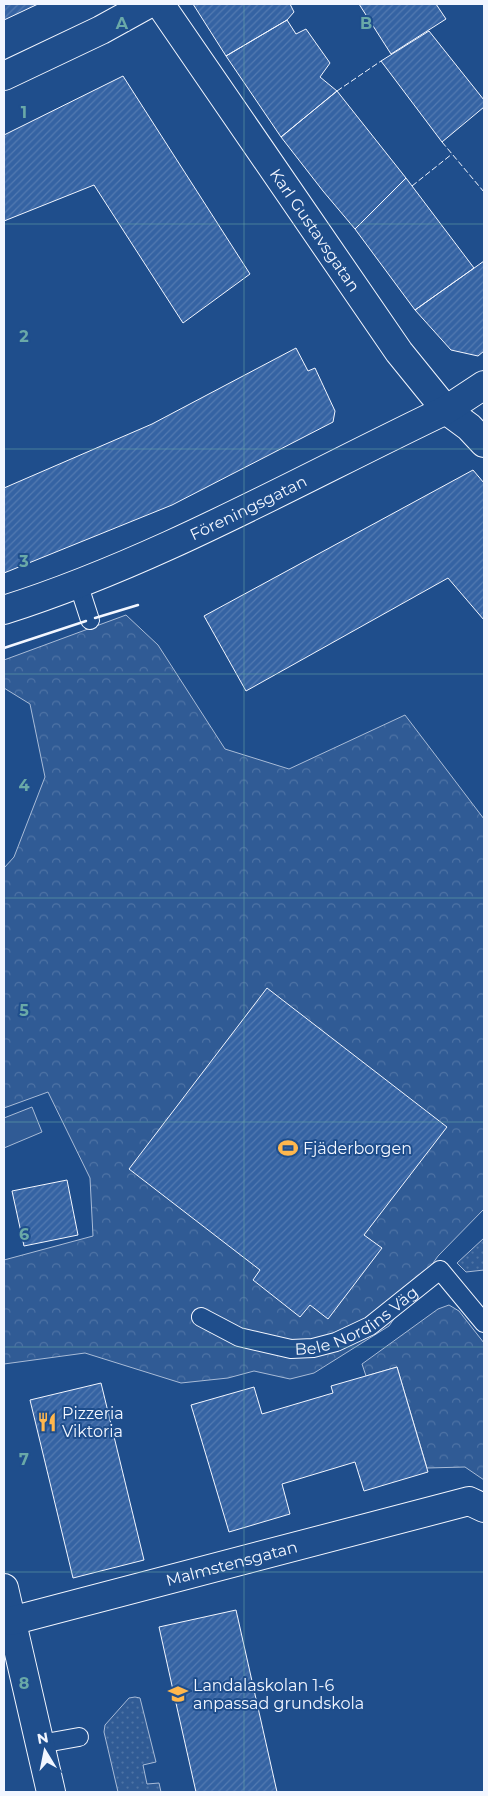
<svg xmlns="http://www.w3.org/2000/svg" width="488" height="1796" viewBox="0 0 488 1796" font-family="Montserrat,sans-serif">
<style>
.grass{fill:url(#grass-dots);stroke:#a8bbd7}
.forest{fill:url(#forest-crowns);stroke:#a8bbd7}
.pitch{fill:#305b95;stroke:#a8bbd7}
.building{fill:url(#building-hatch);stroke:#f2f6ff}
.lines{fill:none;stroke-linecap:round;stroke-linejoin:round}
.service-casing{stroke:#f2f6ff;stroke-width:20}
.minor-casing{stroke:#f2f6ff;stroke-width:30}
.service{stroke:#1f4e8c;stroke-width:18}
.minor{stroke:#1f4e8c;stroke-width:28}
.fence{stroke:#f2f6ff;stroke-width:1;stroke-dasharray:6 2.5;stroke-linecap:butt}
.wall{stroke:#f2f6ff;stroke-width:2.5}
.grid{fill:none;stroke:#6aa9a8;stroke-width:1;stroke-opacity:0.55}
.labels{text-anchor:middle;stroke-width:4;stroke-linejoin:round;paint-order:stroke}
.street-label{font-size:16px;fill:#f2f6ff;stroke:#1f4e8c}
.poi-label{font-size:16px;fill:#f2f6ff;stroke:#1f4e8c;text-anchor:start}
.grid-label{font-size:16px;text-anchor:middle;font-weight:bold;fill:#6aa9a8;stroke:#1f4e8c;stroke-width:4;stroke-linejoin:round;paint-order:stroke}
</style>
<defs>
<pattern id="grass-dots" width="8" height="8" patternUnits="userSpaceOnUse" patternTransform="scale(1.25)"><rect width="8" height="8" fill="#305b95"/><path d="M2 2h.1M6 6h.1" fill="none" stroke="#4e73a5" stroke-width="1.8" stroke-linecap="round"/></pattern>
<pattern id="forest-crowns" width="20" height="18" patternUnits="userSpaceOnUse" patternTransform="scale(1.25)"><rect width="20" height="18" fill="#305b95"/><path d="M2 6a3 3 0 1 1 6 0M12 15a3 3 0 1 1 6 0" fill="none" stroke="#4e73a5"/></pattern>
<pattern id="building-hatch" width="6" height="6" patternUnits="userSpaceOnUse" patternTransform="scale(1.25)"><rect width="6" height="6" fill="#3563a3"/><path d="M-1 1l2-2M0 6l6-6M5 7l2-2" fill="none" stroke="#537ab1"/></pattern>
</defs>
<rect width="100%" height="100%" fill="#1f4e8c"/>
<path class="grass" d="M484,1238V1270L466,1272L457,1263Z
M135,1697L140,1698L156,1762L143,1765L147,1784L159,1783L161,1792H118L104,1732L105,1725L129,1698Z"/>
<path class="forest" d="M126,615L158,645L225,749L289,769L405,715L484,819V1209L438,1256L389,1326L314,1373L290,1379L254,1371L228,1378L181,1383L85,1353L4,1364V1260L93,1236L90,1178L48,1092L4,1108V868L14,857L45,777L30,704L4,688V660Z
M449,1305L459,1311L484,1343V1480L465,1467L427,1468L397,1367L366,1376L362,1364L438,1309Z"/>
<path class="pitch" d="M32,1107L42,1132L4,1148V1118Z"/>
<path class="building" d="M4,4H38L4,20Z
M193,4H290L294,12L287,20L226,56Z
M359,4H436L446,19L391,54Z
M287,20L296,34L306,29L330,63L320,77L337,91L281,137L226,56Z
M429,31L484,100V107L442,142L381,61Z
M123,76L250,274L183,323L94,185L4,221V135Z
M337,91L406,178L355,229L323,191L281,137Z
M406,178L474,268L415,310L355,229Z
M484,261V351L478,356L451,350L415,310Z
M296,348L308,371L315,368L335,411L333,422L172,505L4,573V488L152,424Z
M473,470L484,483V620L448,578L246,691L204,616Z
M267,988L447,1127L364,1235L382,1248L328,1319L310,1305L300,1317L253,1280L260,1270L129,1169Z
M67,1180L78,1235L24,1246L12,1191Z
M397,1367L428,1472L364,1491L355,1462L282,1484L290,1514L229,1532L191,1405L254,1387L262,1414L333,1393L331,1386Z
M101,1383L144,1560L73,1578L30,1400Z
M236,1610L277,1792H196L173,1690L159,1627Z"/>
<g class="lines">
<defs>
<g id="service">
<path d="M78,583L90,620"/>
<path id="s1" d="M201,1317L239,1337L291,1349L313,1348L336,1342L370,1326L440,1270L484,1323"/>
<path d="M40,1744L79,1737"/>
</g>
<g id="minor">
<path id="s2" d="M160,4L399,352L446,410L469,427L484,443"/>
<path d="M4,76L101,30L148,4"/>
<path id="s3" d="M4,610C158,561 301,479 446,410L484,385"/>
<path d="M4,1588L51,1792"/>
<path id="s4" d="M11,1621L469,1501L484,1508"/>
</g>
</defs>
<use href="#service" class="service-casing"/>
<use href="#minor" class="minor-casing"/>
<use href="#service" class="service"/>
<use href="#minor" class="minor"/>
<path class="fence" d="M337,91L381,61
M442,142L484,192
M412,186L452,154"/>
<path class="wall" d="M95,618L138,605
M4,648L86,621"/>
</g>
<path class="grid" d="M244,4V1792M4,224H484M4,449H484M4,674H484M4,898H484M4,1122H484M4,1347H484M4,1572H484"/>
<defs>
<symbol id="stadium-bare" viewBox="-9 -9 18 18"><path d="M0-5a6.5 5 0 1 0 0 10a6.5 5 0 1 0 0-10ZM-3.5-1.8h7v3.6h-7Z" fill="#ffb74d" stroke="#1f4e8c" stroke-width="2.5" paint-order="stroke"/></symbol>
<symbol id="restaurant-bare" viewBox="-9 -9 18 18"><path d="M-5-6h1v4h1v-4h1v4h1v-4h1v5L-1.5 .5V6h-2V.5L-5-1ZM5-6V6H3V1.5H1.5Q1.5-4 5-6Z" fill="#ffb74d" stroke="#1f4e8c" stroke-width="2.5" paint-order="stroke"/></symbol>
<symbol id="school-bare" viewBox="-9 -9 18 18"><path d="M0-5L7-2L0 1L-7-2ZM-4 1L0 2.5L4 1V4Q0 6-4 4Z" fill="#ffb74d" stroke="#1f4e8c" stroke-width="2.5" paint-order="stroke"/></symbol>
</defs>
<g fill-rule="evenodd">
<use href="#stadium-bare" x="274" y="1134" width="28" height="28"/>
<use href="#restaurant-bare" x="33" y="1408" width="28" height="28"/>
<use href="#school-bare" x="164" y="1680" width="28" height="28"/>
</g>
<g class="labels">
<g class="street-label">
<text dy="6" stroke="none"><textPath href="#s2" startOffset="274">Karl Gustavsgatan</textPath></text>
<text dy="6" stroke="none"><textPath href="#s3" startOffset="265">Föreningsgatan</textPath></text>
<text dy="6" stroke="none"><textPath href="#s1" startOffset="169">Bele Nordins Väg</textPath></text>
<text dy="6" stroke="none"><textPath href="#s4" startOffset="228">Malmstensgatan</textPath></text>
</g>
<g class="poi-label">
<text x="303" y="1154">Fjäderborgen</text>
<text x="62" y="1419">Pizzeria<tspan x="62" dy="18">Viktoria</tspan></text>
<text x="193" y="1691">Landalaskolan 1-6<tspan x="193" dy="18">anpassad grundskola</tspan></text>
</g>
</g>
<g class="grid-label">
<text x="122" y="29">A</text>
<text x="366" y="29">B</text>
<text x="24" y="118">1</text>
<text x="24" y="342">2</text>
<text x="24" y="567">3</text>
<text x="24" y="791">4</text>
<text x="24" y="1016">5</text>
<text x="24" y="1240">6</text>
<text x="24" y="1465">7</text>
<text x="24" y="1689">8</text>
</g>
<rect width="488" height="1796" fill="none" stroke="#f2f6ff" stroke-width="10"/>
<g transform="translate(45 1751) rotate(350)" stroke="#1f4e8c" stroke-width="4" paint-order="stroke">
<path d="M0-4L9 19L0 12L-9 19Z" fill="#f2f6ff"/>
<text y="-8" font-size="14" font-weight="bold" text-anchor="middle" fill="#f2f6ff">N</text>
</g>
</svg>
